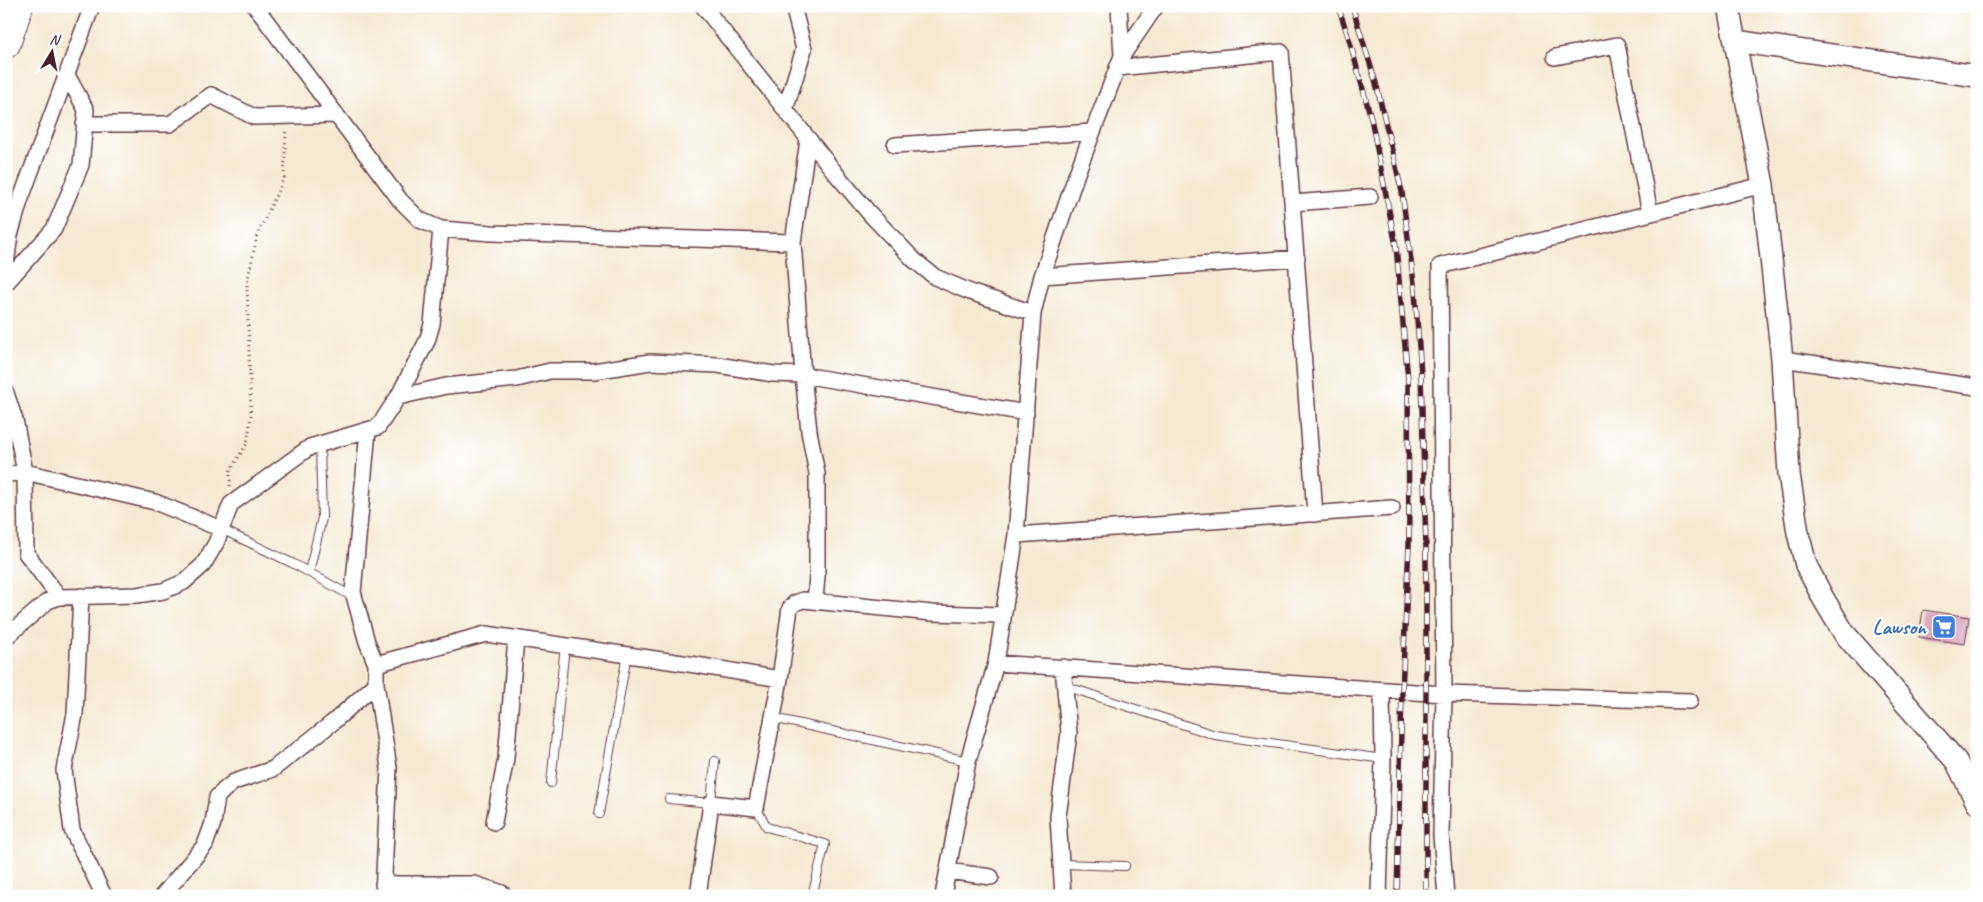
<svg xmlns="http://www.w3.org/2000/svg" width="1983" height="902" viewBox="0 0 1983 902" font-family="Caveat,sans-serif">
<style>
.building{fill:#dbabc4}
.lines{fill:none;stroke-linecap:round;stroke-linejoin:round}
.lane-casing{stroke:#643d44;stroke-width:10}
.street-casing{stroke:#643d44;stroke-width:18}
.secondary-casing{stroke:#643d44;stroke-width:24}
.highway-casing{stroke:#643d44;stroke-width:30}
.path{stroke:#643d44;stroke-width:3;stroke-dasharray:1 4;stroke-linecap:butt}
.lane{stroke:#fff;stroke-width:8}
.street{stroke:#fff;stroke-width:15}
.secondary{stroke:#fff;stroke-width:21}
.highway{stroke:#fff;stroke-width:28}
.rail-casing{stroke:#4a1f2b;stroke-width:5.5}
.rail{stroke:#fff;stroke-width:4;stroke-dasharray:11;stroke-linecap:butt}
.labels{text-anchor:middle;stroke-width:4;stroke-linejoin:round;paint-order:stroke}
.shop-label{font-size:21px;font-weight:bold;fill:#366cbe;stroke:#fff;text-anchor:end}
</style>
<rect width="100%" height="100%" fill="#fff"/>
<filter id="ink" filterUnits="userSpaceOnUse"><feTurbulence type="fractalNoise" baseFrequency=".02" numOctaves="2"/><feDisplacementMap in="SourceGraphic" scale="10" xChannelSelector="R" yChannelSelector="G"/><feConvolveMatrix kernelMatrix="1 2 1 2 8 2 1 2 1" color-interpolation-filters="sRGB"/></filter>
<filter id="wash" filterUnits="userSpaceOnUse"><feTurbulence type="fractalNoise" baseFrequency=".0096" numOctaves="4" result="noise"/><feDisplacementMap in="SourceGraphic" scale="20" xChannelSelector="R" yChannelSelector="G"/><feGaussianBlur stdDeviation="1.12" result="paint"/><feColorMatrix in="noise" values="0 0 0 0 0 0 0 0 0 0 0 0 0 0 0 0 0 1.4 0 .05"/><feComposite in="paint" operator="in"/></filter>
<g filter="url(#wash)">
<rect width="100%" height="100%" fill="#f5e9d3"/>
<g id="blocks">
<path class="building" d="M1923,610L1969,617L1965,644L1919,637Z"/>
</g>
</g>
<g filter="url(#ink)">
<use href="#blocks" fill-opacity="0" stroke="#643d44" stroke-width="1"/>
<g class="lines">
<defs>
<path id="lane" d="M221,529L292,563L353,597
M309,572L322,518L320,445
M1065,686L1215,735L1383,759
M773,718L968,761
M551,783L565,645
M669,799L711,803L715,761
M756,808L767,827L825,844L812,896
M599,814L627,654
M1061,864L1125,866"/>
<path id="street" d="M255,6L400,200L420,220L441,229L491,233L793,242
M703,6L837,175L870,214L914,260L935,277L970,292L1033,313
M1119,6L1122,56
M1555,57L1617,45L1650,213
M1117,68L1281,52L1315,514
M785,110L804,49L793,6
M84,124H170L211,95L254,117L336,115
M808,140L793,242L803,375L809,431L817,474V576L815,601
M895,145L1092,132
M1293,203L1370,197
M6,264L10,235L20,201L92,6
M1042,276L1297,258
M6,283L54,229L81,165L86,110L67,75
M1782,359L1977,387
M6,393L15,420L25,472L26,553L59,597
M398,397L446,386L517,379L550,371H594L650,362L718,365L773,374L803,375L1026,413
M368,431L353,592L367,642L376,664
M6,474L25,472L155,502L221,529
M1016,535L1392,508
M81,596L75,714L64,770L72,830L104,896
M6,637L48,601L59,597L137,595L163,591L184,582L203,565L216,543L231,504L310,447L378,427L398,397L427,341L432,324L441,229
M996,663L1444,694L1690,701
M1063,667L1069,733L1058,817L1063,896
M494,822L506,758L516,638
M948,871L991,877
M383,884H474L502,893L504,896
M162,896L205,845L213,823L217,797L224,790L234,782L273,769L332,723L376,684
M383,896L389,768L376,684V664L486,634L696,665L780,679
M698,896L711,803L756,808L780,679L790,608L795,603L803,600L932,613L1003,615
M943,896L968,761L996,663L1016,535L1033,313L1042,276L1077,173L1122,56L1156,6
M1379,896L1383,759L1382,690
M1446,896L1441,835L1444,694L1440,266L1763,185"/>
<path id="secondary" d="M1728,6L1763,185L1782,359L1789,474L1798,533L1806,565L1823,598L1844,633L1956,761L1977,803
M1735,41L1977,76"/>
<path id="highway" d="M6,44L19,6"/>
</defs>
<use href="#lane" class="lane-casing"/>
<use href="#street" class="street-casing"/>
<use href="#secondary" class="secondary-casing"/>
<use href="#highway" class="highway-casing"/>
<path class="path" d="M230,486V471L247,443L251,418L247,284L257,236L284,178L286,129"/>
<use href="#lane" class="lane"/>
<use href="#street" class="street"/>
<use href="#secondary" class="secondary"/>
<use href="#highway" class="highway"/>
<defs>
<path id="rail" d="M1338,6L1349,39L1371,118L1396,246L1408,380L1409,545L1402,691L1397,896
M1352,6L1376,83L1402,192L1415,291L1421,374L1426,548V896"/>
</defs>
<use href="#rail" class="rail-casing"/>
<use href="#rail" class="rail"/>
</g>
</g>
<defs>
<symbol id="supermarket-square" viewBox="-11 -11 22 22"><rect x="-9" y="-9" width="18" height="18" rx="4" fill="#3f7fe0" stroke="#fff"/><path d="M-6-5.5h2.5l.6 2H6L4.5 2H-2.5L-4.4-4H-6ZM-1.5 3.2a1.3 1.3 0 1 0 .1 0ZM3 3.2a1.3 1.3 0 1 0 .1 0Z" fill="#fff"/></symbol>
</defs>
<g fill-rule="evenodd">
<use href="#supermarket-square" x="1930" y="613" width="28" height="28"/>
</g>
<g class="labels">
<g class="shop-label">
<text x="1926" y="634">Lawson</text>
</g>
</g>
<rect width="1983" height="902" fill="none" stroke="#fff" stroke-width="25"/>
<g transform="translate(52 52) rotate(10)" stroke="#ffffff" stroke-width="4" paint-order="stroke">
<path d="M0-4L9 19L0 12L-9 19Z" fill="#4a1f2b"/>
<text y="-8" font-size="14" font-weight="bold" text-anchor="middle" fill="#4a1f2b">N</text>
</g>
</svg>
